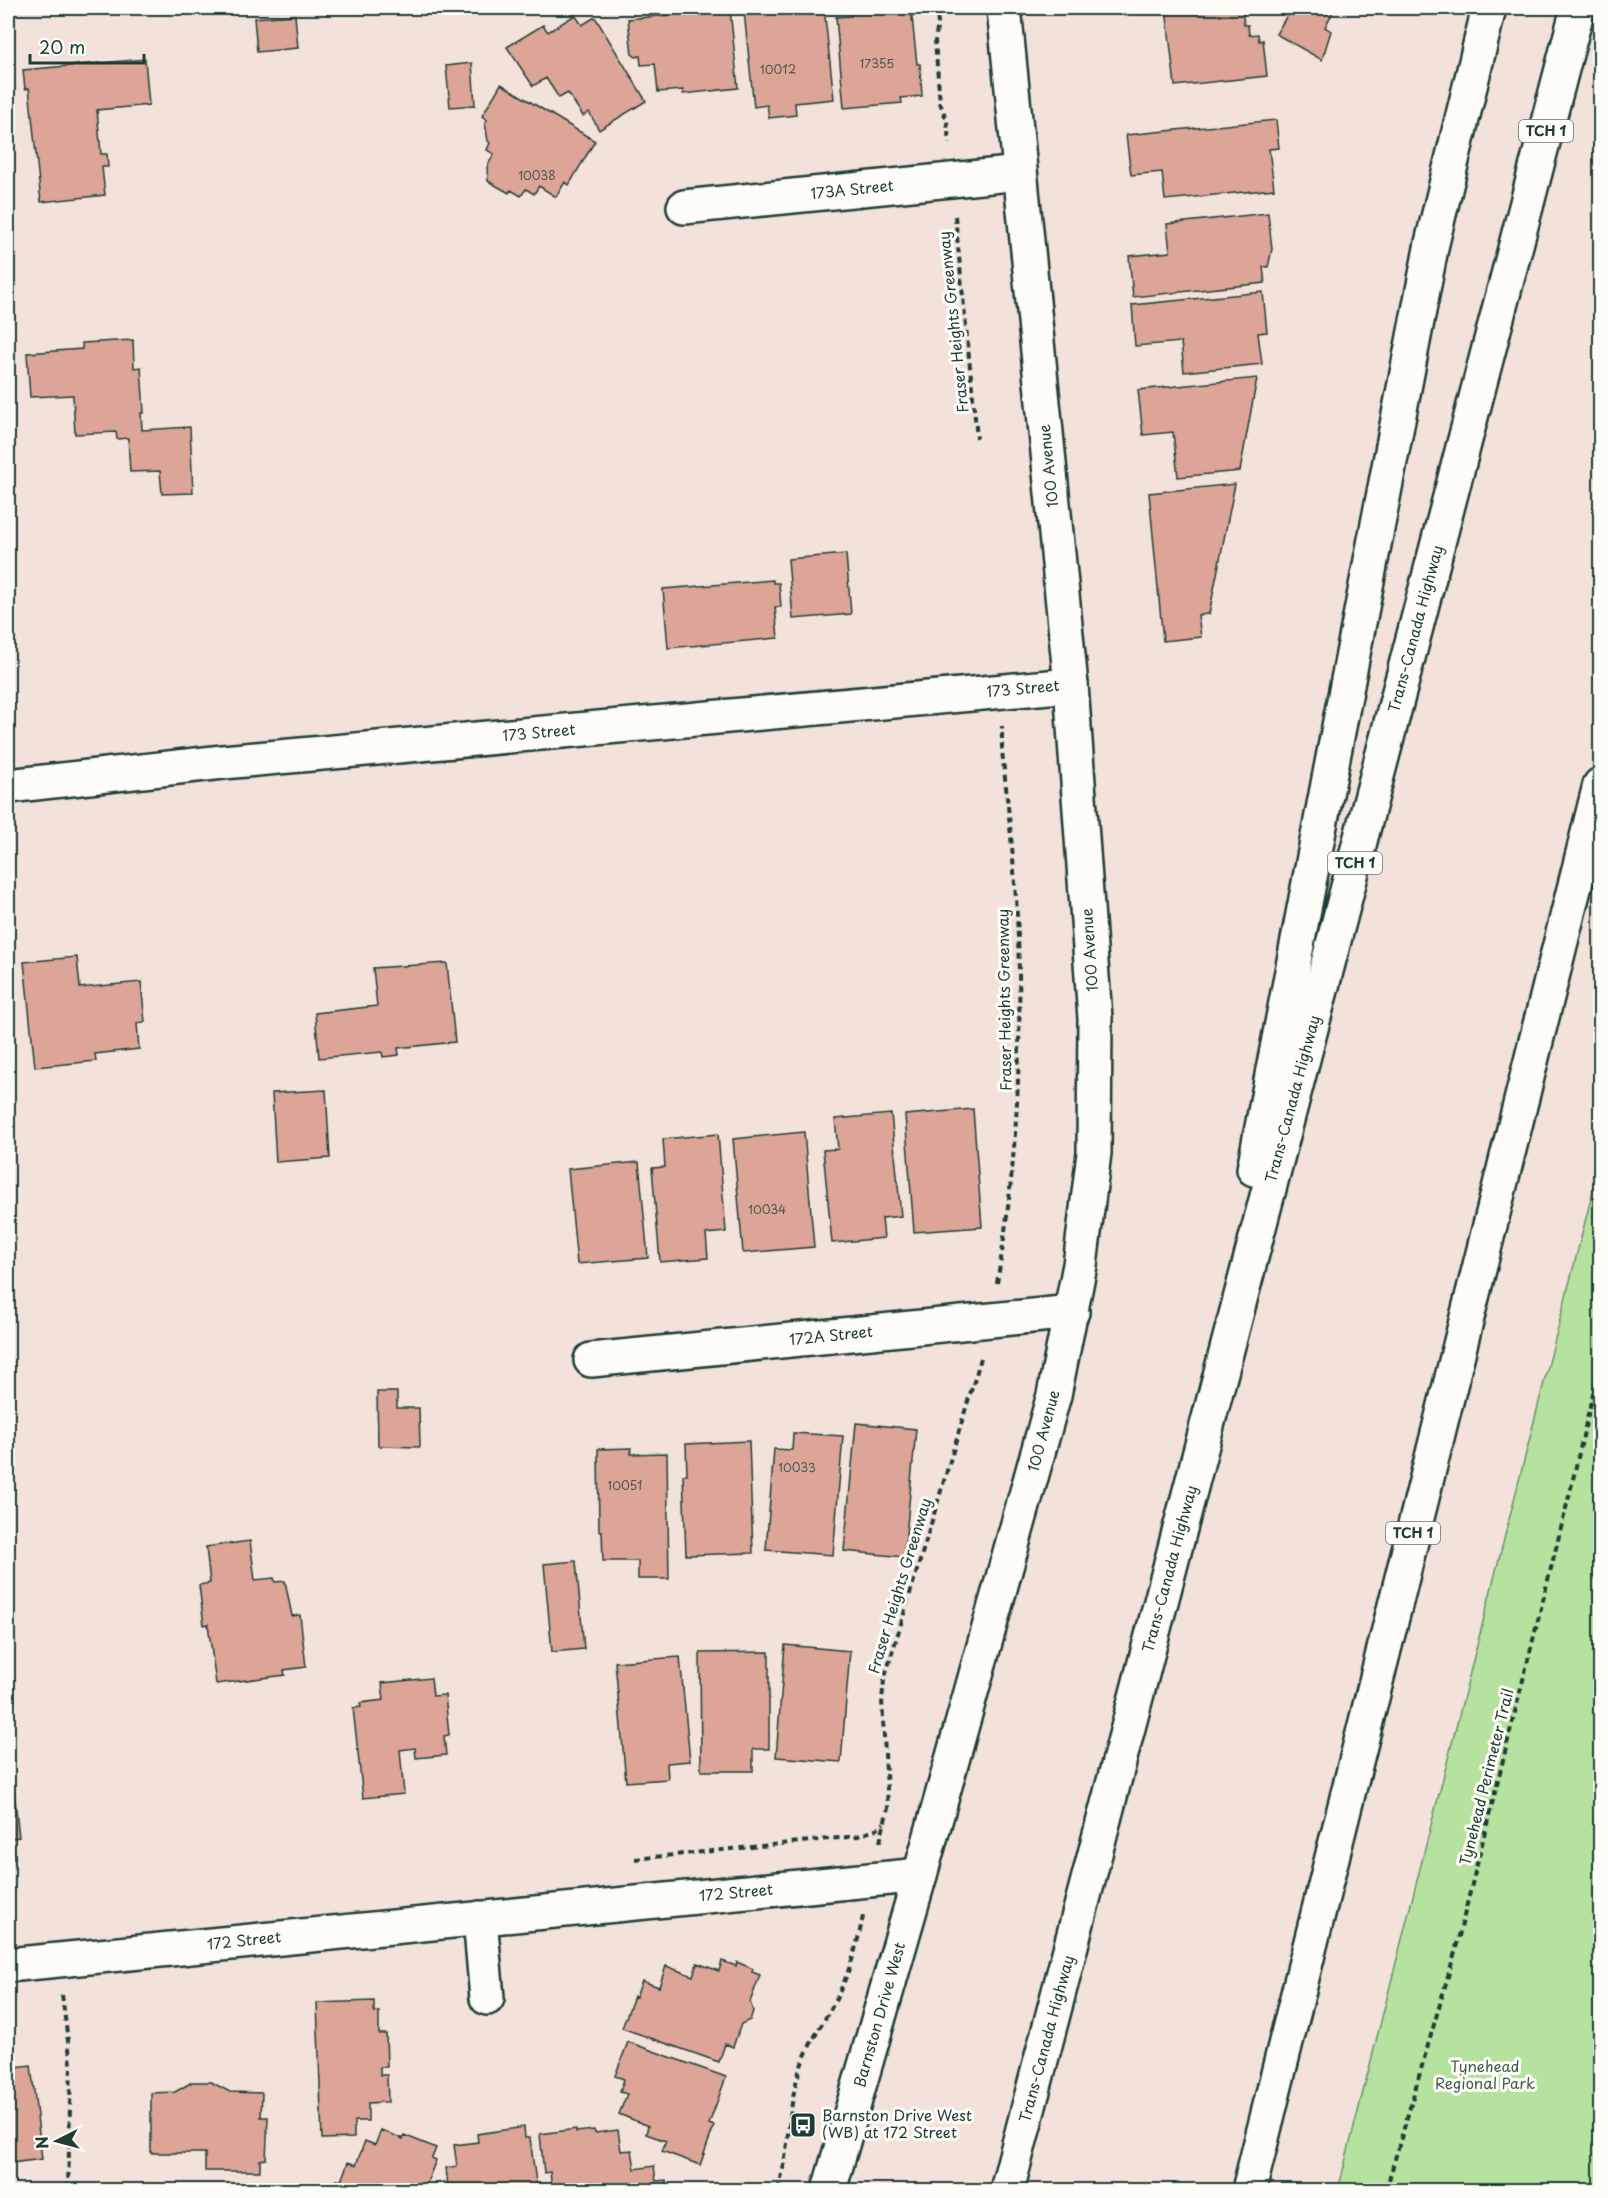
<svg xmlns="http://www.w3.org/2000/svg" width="1608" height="2198" viewBox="0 0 1608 2198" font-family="'Playpen Sans',sans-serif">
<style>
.green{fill:#b6e2a0;stroke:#6a906a;stroke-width:1.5}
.building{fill:#dda498;stroke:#1f3d34;stroke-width:1.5}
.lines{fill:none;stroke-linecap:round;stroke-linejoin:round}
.street-casing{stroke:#1f3d34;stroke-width:38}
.secondary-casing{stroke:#1f3d34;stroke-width:38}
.highway-casing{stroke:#1f3d34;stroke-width:38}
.path{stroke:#1f3d34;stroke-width:4;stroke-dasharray:6 4.5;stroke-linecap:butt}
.street{stroke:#fdfcf7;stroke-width:33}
.secondary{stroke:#fdfcf7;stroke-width:33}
.highway{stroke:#fdfcf7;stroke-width:33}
.labels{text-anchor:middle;stroke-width:6;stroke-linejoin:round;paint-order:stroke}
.number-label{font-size:12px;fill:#4e574d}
.shield{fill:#fdfcf7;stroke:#62766e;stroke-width:1.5}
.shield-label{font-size:14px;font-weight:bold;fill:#1f3d34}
.street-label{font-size:15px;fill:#1f3d34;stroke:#fdfcf7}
.park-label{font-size:15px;fill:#3d5e4a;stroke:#fdfcf7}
.poi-label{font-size:15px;fill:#1f3d34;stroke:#fdfcf7;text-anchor:start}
</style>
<rect width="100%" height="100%" fill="#f3e2da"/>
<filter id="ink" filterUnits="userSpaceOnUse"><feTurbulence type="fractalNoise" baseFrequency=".0167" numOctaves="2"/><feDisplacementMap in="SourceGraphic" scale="12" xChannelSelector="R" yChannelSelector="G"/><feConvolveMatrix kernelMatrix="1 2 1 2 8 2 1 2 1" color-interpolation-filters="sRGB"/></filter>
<g filter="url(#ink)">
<path class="green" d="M1600,1163V2190H1338Z"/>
<path class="building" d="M765,8H824L834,99L795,103L796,115L769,118L767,105L754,107L744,12L765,10Z
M850,8H911L917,64H920L922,96L901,98L902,103L844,108L836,17L851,16Z
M1166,8H1242L1244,25H1248L1249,35L1258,34L1259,41L1263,40L1267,76L1175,86Z
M1281,8H1335L1325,27L1331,31L1322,60L1276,34L1289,12Z
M730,9L738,88L683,94V90L658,92L655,64L641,65L640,56L636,57L632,54L628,19Z
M295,15L298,48L257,52L254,18Z
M575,15L582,25L595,17L646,101L599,130L589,112L583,116L568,93L559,98L546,78L533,86L507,47L543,25L548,32Z
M145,59L149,105L97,110L101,154H107L108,167H102L105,195L41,202L29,88L25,89L23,70Z
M472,63L475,105L450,107L446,66Z
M501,84L595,141L569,185L565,182L556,197L539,186L534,194L526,189L521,196L511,190L509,193L488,181L487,167L494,154L487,150L490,143L488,141L485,123L487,120L482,116Z
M1276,120L1279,148L1269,149L1274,189L1165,200L1162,172L1131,175L1126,135Z
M1268,213L1272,249L1268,267H1263L1265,283L1133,297L1129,256L1170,252L1167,224Z
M1263,292L1267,332L1258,333L1262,364L1184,372L1181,342L1135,346L1132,305Z
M133,340L134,368L141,367L144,413H141L142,430L190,427L193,493L162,494L160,471L130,472L128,438L117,439L116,432L75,434L73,395L30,397L27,353L82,349V343Z
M1257,378L1240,471L1178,477L1173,432L1143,435L1138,390Z
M1235,484L1209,614L1198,615L1201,637L1163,641L1149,493Z
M846,554L851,614L793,619L788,559Z
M773,580V583H779L781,607H775L778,638L668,648L663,589Z
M77,957L80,988L141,982L145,1022L137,1023L139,1049L95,1054L96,1061L35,1067L24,962Z
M447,963L455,1042L398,1048L399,1055L383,1057L382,1052L319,1058L315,1013L377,1006L373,968Z
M326,1090L330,1158L276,1162L272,1093Z
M973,1109L982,1227L914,1232L905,1115Z
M891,1114L901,1216L882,1218L884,1238L832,1243L823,1150L838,1149L835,1119Z
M804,1132L814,1247L743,1253L733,1139Z
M718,1134L726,1232L706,1234L708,1258L660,1262L652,1168L665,1167L663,1139Z
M639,1162L648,1258L577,1264L568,1169Z
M377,1392H397V1408H419L420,1447L378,1446Z
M856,1423L916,1429L904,1557L844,1551Z
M793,1433L843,1436L833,1555L766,1550L774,1449L792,1450Z
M749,1441L753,1553L686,1555L683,1475H687L686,1444Z
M631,1448V1454L667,1453L669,1579H638V1561H603L602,1531H599L598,1449Z
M250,1541L255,1580L274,1578L275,1582L285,1581L292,1616L300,1615L306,1667L284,1670L285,1675L216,1684L208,1624L204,1625L199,1585L210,1583L206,1547Z
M576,1561L584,1649L552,1652L544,1564Z
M785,1645L850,1651L841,1762L776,1757Z
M769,1652V1749H753V1771H701L700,1653Z
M680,1657L690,1761L667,1763L668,1779L626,1782L615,1662Z
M431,1678L433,1696L445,1695L449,1735L444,1736L446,1755L416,1758L415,1748L400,1750L404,1794L363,1798L353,1708L361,1707L360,1703L384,1700L382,1683Z
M14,1790L19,1837L12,1838L14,1859H8V1791Z
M722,1961L736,1966L737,1962L753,1969L752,1972L760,1975L750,2002L753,2011L750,2020L741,2024L733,2047L725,2044L719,2062L622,2028L634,1996L636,1997L642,1981L659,1987L666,1966L693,1976L697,1963L719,1971Z
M374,2001V2012H379V2034H386L387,2067H380V2075H387L388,2102L368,2103V2121H354V2138L322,2139L317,2003Z
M628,2042L726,2077L709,2124L714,2126L700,2165L662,2151L666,2141L646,2134L648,2126L619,2114L627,2094L620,2092L624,2079L615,2076Z
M31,2065L42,2159L11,2163V2168H8V2068Z
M192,2082H211L230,2092L262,2093L261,2117H268L266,2159L260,2160V2171H205V2153H151V2093L175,2092Z
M524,2127L525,2138H530L537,2190H440V2188L448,2187L446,2168L457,2166L454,2145L478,2142L477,2134Z
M576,2129V2132L594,2130L595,2133L618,2130L621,2151L632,2150L635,2169L654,2166L656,2181L666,2180L668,2190H552L550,2172L544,2173L540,2134Z
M381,2130L403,2139L404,2135L436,2148L432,2158L436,2160L424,2190H333L337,2180L341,2181L348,2162L356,2165L365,2141L375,2145Z"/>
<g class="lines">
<defs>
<path id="street" d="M684,207L1020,173
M8,786L223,762L1071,685
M591,1360L1072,1312
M480,1918L487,1998
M8,1965L920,1875"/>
<path id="secondary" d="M829,2190L920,1875L1054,1395L1080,1265L1094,1153L1095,1018L1071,685L1004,8"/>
<path id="highway" d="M1254,1169L1432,243L1489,8
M1007,2190L1578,8
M1249,2190L1600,785"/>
</defs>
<use href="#street" class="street-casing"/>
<use href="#secondary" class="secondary-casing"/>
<use href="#highway" class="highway-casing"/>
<path class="path" d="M936,8L938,23L935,41L940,103L947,121L949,143
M955,216L977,438
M997,1283C1018,1161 1023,1038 1017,915C1014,860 1008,805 1002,751V726
M880,1842L888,1808L882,1700L884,1680L981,1358
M635,1859L858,1836L875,1830L884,1823
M62,1995L71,2064L68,2190
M778,2190C790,2150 787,2108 800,2069C809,2041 828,2017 840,1991C851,1967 858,1942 863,1916
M1386,2190L1455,1952L1570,1492L1592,1397L1600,1367"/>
<use href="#street" class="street"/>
<use href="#secondary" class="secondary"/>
<use href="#highway" class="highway"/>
</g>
</g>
<defs>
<symbol id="bus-square" viewBox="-11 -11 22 22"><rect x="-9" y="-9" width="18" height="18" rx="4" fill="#1f3d34" stroke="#fdfcf7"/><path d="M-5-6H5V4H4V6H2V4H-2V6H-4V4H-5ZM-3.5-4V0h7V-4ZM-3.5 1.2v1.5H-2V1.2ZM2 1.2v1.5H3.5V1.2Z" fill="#fff"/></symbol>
</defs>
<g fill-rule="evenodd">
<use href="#bus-square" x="788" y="2110" width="30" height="30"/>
</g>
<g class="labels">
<g class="number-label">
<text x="877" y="68">17355</text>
<text x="778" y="74">10012</text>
<text x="537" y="180">10038</text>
<text x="767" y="1214">10034</text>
<text x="797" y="1472">10033</text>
<text x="625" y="1490">10051</text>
</g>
<g class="shield">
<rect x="1519" y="120" width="54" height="22" rx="4.5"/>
<rect x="1328" y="852" width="54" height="22" rx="4.5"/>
<rect x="1386" y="1522" width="54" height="22" rx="4.5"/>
</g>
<g class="shield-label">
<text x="1546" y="136">TCH 1</text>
<text x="1355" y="868">TCH 1</text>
<text x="1413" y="1538">TCH 1</text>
</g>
<g class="street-label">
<text transform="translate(852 190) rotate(-6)" y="5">173A Street</text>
<text transform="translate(954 322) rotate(-96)" y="5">Fraser Heights Greenway</text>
<text transform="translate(1049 466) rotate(-96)" y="5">100 Avenue</text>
<text transform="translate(1416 629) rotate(-75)" y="5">Trans-Canada Highway</text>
<text transform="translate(1023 689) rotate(-5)" y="5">173 Street</text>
<text transform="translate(539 733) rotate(-5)" y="5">173 Street</text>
<text transform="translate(1090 950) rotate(-94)" y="5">100 Avenue</text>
<text transform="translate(1005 1000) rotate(-91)" y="5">Fraser Heights Greenway</text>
<text transform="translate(1293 1099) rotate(-75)" y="5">Trans-Canada Highway</text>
<text transform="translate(831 1336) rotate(-6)" y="5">172A Street</text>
<text transform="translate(1044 1431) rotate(-75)" y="5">100 Avenue</text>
<text transform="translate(1170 1569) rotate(-75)" y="5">Trans-Canada Highway</text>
<text transform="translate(900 1586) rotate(-73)" y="5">Fraser Heights Greenway</text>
<text transform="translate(1487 1777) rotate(-76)" y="5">Tynehead Perimeter Trail</text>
<text transform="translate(736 1893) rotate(-5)" y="5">172 Street</text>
<text transform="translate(244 1941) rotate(-6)" y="5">172 Street</text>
<text transform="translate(880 2015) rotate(-74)" y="5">Barnston Drive West</text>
<text transform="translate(1047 2039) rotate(-75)" y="5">Trans-Canada Highway</text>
</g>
<g class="park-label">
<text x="1485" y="2072">Tynehead<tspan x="1485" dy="17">Regional Park</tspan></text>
</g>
<g class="poi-label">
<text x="822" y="2121">Barnston Drive West<tspan x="822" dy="17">(WB) at 172 Street</tspan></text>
</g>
</g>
<rect width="1608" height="2198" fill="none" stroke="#fdfcf7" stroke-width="30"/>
<rect x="15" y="15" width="1578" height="2168" fill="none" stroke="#1f3d34" stroke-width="2" filter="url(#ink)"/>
<g transform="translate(57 2141) rotate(264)" stroke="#fdfcf7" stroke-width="4.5" paint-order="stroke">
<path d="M0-4.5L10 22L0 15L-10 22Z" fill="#1f3d34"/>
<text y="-9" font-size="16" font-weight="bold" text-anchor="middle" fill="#1f3d34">N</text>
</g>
<path d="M30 54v9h114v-9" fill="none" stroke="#1f3d34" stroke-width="3"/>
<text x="39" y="54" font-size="18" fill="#1f3d34" stroke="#fdfcf7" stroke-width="4.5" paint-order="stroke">20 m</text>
</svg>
